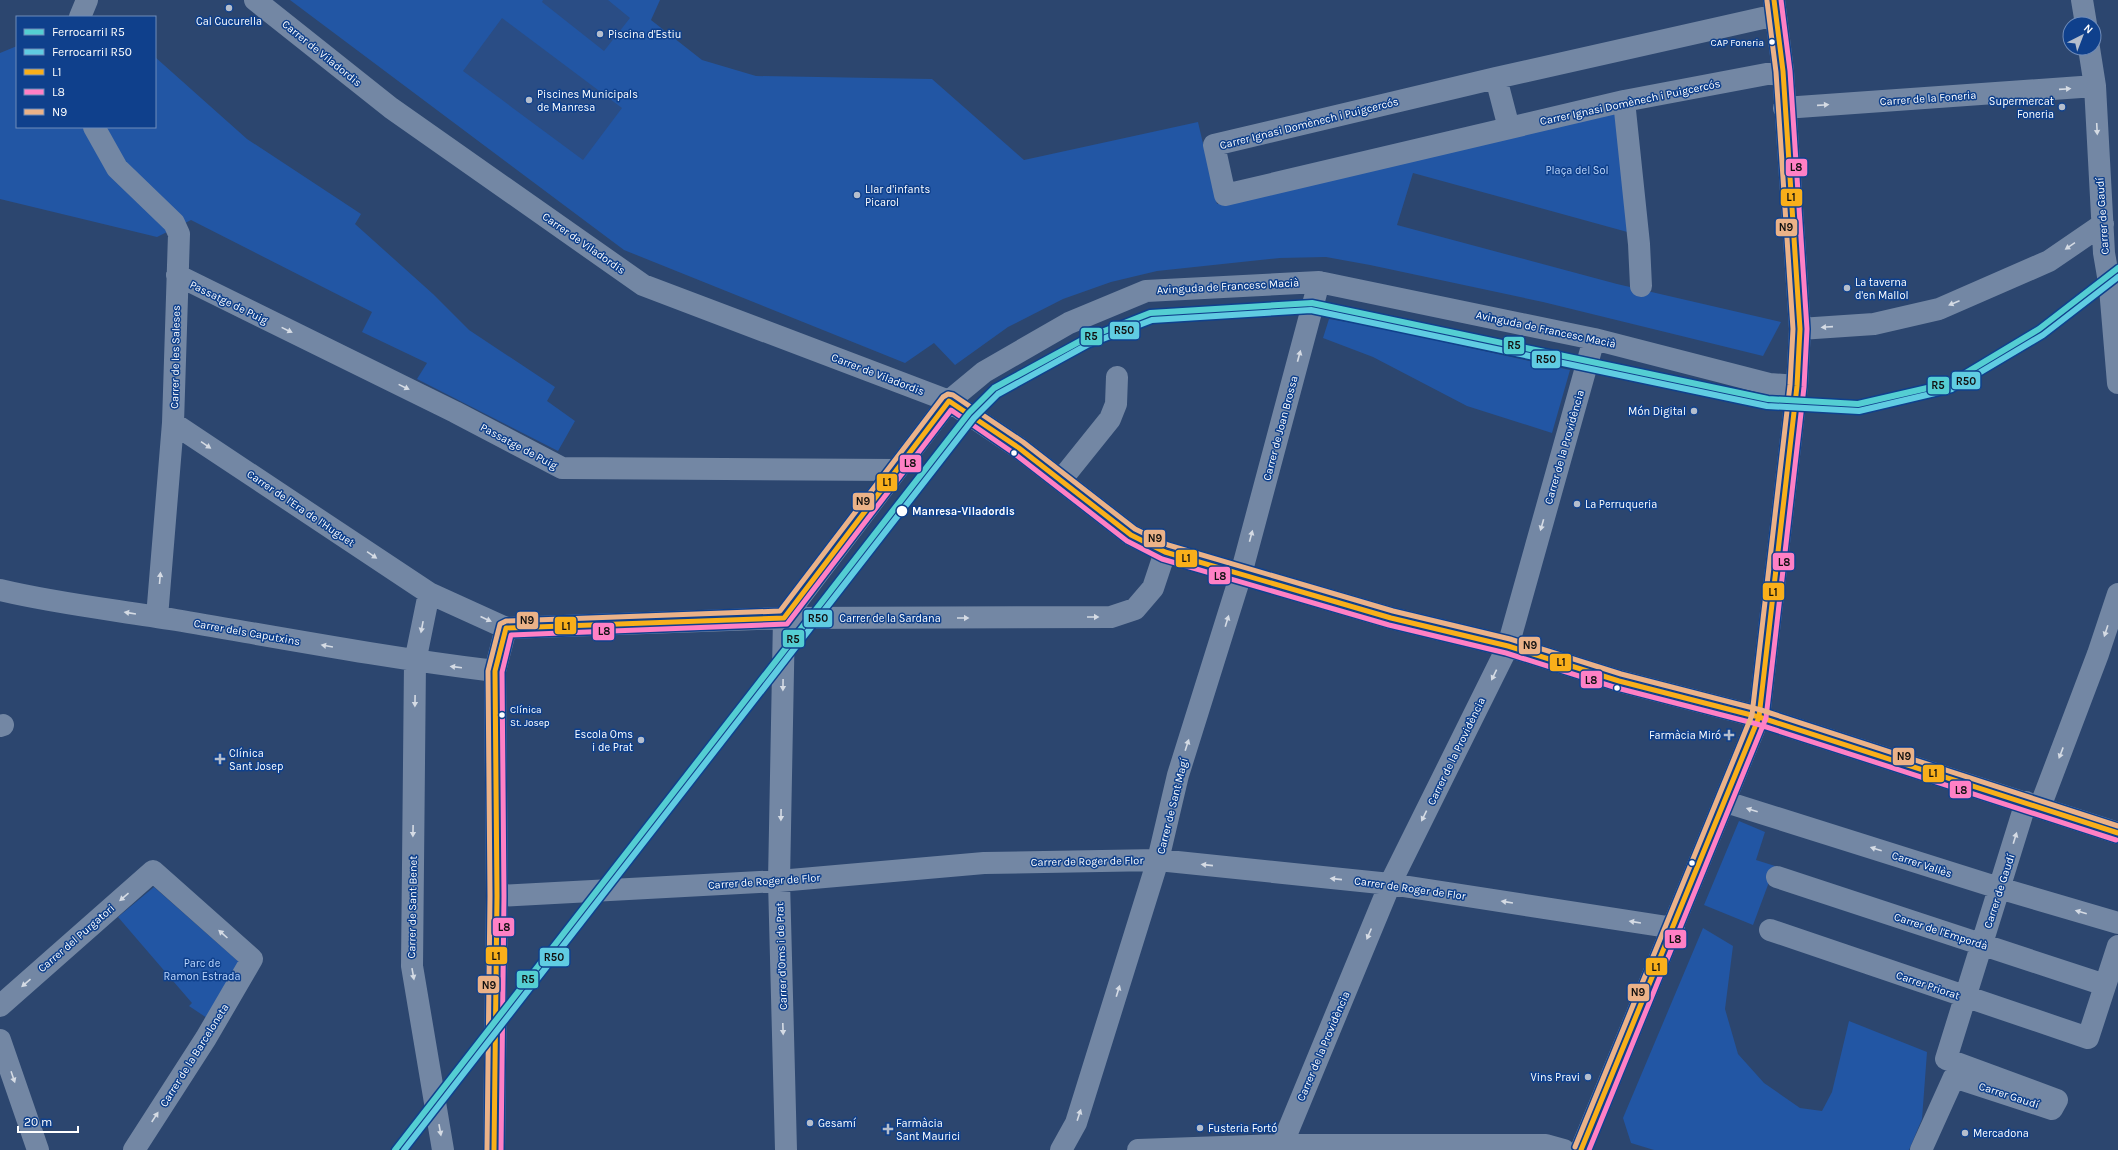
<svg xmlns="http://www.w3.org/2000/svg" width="2118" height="1150" viewBox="0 0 2118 1150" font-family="Karla,sans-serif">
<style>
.green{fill:#2256a4}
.water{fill:#2a4d85}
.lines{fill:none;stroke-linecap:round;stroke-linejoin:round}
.minor{stroke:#7387a4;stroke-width:22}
.bus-1-casing{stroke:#0f408c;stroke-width:8}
.bus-2-casing{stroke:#0f408c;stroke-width:8}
.bus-3-casing{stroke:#0f408c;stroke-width:8}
.bus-1{stroke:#f9af1a;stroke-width:5}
.bus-2{stroke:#ff80c5;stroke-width:5}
.bus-3{stroke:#ebb288;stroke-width:5}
.rail-1-casing{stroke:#0f408c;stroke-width:9}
.rail-2-casing{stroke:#0f408c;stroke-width:9}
.rail-1{stroke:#54ced2;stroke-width:6}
.rail-2{stroke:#60cce2;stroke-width:6}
.oneway{fill:#d5dbe4}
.poi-dot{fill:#b5becd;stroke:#0f408c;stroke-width:1.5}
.bus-dot{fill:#fff;stroke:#0f408c;stroke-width:1.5}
.labels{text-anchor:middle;stroke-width:3;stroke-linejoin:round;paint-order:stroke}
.bus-label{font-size:10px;fill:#fff;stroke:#0f408c;text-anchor:end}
.poi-label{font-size:11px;fill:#fff;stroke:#0f408c;text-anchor:start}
.street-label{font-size:11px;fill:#fff;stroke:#0f408c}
.park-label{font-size:11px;fill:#bdd7fd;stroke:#0f408c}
.stop-label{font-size:11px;font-weight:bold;fill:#fff;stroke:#0f408c;text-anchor:start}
.line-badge{stroke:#0f408c;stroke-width:1.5}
.pale-badge-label{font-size:11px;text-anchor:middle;font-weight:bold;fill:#111}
</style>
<rect width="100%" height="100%" fill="#2c466f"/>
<path class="green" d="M290,0H660L651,20L702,60L756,76L932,79L1024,160L1198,122L1217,204L1619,112L1631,233L1413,173L1397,225L1617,284L1781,322L1763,356L1543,302L1370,265L1326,257L1280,258L1157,271L1111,282L1063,299L1008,327L955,365L934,343L905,363L624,250Z
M17,46V127H155V57L247,139L361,214L355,224L433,294L469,330L555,387L547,401L575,421L558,451L417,379L427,363L362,332L372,312L191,220L157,237L0,199V53Z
M1329,319L1371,326L1570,370L1552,433L1467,406L1373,357L1323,338Z
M1739,821L1765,832L1756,860L1775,866L1753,925L1704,905Z
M154,887L239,962L210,1020L189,1006L192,1003L118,917Z
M1703,928L1733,946L1725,1009L1738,1054L1764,1083L1800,1108L1822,1111L1832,1092L1849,1021L1927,1052L1922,1119L1909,1150H1654L1631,1143L1623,1118Z"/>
<path class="water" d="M543,0H608L630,18L604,51L542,2Z
M502,18L622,108L583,160L463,71Z"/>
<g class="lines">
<path class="minor" d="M255,0L391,108L643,285L949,401L1019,448L1131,535L1165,552L1391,618L1508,646L1619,681L1759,717L2118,833
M2082,0L2086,24
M1776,15L1496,78L1214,145L1225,195L1624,101L1783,71
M80,17L87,0
M2089,48L2095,86L2104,253L2110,288L2118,383
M1496,78L1509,128
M1624,101L1639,244L1641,286
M1784,108L2095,86
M94,127L117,168L174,223L179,234L173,423L157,617
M177,275L455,412L562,468L896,470
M1800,329L1874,324L1939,309L2049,261L2103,224
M173,423L429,593L506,628L784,618L1111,617L1135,609L1153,588L1165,552
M1061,480L1110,419L1116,404L1117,377
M0,590C58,604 117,610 176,620C282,638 388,658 495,671
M429,593L415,662L412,966L443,1150
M784,618L949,401L984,372L1069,323L1146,291L1319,282L1594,339L1769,384L1797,386
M784,618L779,881L786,1150
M0,726L3,725
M1726,802L1999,888L2118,923
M2040,807L2098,654L2118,594
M1777,877L2105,985
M497,896L779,881L984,863L1158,860L1390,884L1674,928
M1770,930L2088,1038L2118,946
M0,1006L153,871L252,959L206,1038L134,1150
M0,1040L38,1150
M494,1150L497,896L495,671L506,628
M1061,1150L1076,1123L1158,860L1178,775L1241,574L1319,282
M1138,1150L1282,1145H1546L1564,1150
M1282,1150V1145L1390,884L1508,646L1594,339
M1581,1150L1759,717L1797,386L1800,329L1783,71L1774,0
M1921,1150L1954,1077L2052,1109L2057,1100L1946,1059L2026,802"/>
<defs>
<path id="bus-1" d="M494,1150L497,896L495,671L506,628L784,618L949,401L1019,448L1131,535L1165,552L1391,618L1508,646L1619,681L1759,717L2118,833
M1581,1150L1759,717L1797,386L1800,329L1783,71L1774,0"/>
<path id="bus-2" d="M501,1150L504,896L502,672L511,635L787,624L951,410L1015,454L1127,541L1162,559L1389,625L1506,653L1617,688L1757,724L2116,840
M1589,1150L1766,718L1804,387L1807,329L1790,71L1781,0"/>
<path id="bus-3" d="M1575,1147L1752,715L1790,385L1793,329L1776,72L1767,1
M487,1150L490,896L488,671L500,624L506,621L780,611L943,397L948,394L953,395L1023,442L1135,529L1168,545L1393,611L1510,639L1621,674L1761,710L2118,826"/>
</defs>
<use href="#bus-1" class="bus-1-casing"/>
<use href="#bus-2" class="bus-2-casing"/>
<use href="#bus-3" class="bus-3-casing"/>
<use href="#bus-1" class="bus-1"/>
<use href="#bus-2" class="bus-2"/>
<use href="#bus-3" class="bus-3"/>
<defs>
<path id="rail-1" d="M395,1150L969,413L994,388L1084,339L1150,313L1312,303L1768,399L1858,404L1949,383L2039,329L2118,268"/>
<path id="rail-2" d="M404,1150L974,418L998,394L1087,345L1152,320L1311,310L1767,406L1859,411L1952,389L2043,335L2118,277"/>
</defs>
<use href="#rail-1" class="rail-1-casing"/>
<use href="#rail-2" class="rail-2-casing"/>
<use href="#rail-1" class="rail-1"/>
<use href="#rail-2" class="rail-2"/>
</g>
<defs><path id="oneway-solid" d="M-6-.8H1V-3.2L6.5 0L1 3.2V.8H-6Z"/></defs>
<g class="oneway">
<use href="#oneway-solid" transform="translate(2065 89) rotate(-4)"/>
<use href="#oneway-solid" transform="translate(1823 105) rotate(-4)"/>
<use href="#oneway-solid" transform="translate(2097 129) rotate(87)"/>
<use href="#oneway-solid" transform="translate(2070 246) rotate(146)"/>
<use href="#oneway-solid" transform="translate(1954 303) rotate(157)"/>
<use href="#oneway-solid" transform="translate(1827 327) rotate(176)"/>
<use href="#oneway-solid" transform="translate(287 330) rotate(26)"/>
<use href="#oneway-solid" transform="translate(1299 356) rotate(-75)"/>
<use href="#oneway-solid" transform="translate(404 387) rotate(26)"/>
<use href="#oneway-solid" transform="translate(206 445) rotate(34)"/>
<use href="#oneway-solid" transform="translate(1542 525) rotate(106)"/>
<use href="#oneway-solid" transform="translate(1251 536) rotate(-75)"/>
<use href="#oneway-solid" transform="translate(372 555) rotate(34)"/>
<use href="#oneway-solid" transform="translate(160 578) rotate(-85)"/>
<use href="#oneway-solid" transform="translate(130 613) rotate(-171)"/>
<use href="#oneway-solid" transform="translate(1093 617)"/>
<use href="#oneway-solid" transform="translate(963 618)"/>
<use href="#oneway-solid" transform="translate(486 619) rotate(24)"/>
<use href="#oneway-solid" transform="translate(1227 621) rotate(-73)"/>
<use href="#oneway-solid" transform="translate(422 627) rotate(101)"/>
<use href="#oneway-solid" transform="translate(2106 631) rotate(108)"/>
<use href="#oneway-solid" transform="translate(327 646) rotate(-170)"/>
<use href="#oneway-solid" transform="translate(456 667) rotate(-173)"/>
<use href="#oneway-solid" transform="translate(1494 675) rotate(116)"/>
<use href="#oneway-solid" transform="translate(783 685) rotate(91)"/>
<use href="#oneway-solid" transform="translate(415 701) rotate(91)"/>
<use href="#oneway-solid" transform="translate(1187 745) rotate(-72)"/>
<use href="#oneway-solid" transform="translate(2061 753) rotate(111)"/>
<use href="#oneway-solid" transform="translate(1752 810) rotate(-162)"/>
<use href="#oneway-solid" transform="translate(781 815) rotate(91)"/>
<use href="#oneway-solid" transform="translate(1424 816) rotate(116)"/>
<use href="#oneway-solid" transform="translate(413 831) rotate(91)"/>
<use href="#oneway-solid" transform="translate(2015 838) rotate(-73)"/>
<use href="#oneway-solid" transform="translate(1876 849) rotate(-162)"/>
<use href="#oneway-solid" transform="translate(1207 865) rotate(-174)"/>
<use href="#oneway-solid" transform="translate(1336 879) rotate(-174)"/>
<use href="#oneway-solid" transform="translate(124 897) rotate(139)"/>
<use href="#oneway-solid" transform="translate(1507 902) rotate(-171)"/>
<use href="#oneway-solid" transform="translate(2081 912) rotate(-164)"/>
<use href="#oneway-solid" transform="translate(1635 922) rotate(-171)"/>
<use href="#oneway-solid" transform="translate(223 934) rotate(-138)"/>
<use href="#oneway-solid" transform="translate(1369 934) rotate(113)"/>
<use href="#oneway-solid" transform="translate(413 974) rotate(80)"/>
<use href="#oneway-solid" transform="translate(26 983) rotate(139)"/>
<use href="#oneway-solid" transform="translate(1118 991) rotate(-73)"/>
<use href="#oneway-solid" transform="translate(783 1029) rotate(88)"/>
<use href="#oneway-solid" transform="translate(13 1077) rotate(71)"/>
<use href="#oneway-solid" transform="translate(1079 1115) rotate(-72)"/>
<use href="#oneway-solid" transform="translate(155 1117) rotate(-57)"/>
<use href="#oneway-solid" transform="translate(440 1130) rotate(80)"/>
</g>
<g class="poi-dot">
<circle cx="229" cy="8" r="4"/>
<circle cx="600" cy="34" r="4"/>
<circle cx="529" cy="100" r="4"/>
<circle cx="2062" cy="107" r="4"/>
<circle cx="857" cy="195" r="4"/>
<circle cx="1847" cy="288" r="4"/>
<circle cx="1694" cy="411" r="4"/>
<circle cx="1577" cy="504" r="4"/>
<path d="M1727 729h4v4h4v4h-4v4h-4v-4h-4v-4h4z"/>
<circle cx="641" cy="740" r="4"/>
<path d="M218 753h4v4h4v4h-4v4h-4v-4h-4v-4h4z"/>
<circle cx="1588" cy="1077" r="4"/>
<circle cx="810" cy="1123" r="4"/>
<circle cx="1200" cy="1128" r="4"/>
<path d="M886 1123h4v4h4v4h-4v4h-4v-4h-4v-4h4z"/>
<circle cx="1965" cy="1133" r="4"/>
</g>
<g class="bus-dot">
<circle cx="1772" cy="42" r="3.5"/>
<circle cx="1014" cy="453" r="3.5"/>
<circle cx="902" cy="511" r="6"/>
<circle cx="1617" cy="688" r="3.5"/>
<circle cx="502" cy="715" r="3.5"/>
<circle cx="1692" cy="863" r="3.5"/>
</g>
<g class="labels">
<g class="bus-label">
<text x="1764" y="46">CAP Foneria</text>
<text x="510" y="713" text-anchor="start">Clínica<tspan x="510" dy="13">St. Josep</tspan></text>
</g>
<g class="poi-label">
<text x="229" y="25" text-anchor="middle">Cal Cucurella</text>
<text x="608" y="38">Piscina d'Estiu</text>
<text x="537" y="98">Piscines Municipals<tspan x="537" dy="13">de Manresa</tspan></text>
<text x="2054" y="105" text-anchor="end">Supermercat<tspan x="2054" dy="13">Foneria</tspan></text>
<text x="865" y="193">Llar d'infants<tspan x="865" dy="13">Picarol</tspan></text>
<text x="1855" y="286">La taverna<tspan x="1855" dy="13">d'en Mallol</tspan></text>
<text x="1686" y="415" text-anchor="end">Món Digital</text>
<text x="1585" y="508">La Perruqueria</text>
<text x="633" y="738" text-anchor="end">Escola Oms<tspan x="633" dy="13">i de Prat</tspan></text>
<text x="1721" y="739" text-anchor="end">Farmàcia Miró</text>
<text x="229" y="757">Clínica<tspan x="229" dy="13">Sant Josep</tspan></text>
<text x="1580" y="1081" text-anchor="end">Vins Pravi</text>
<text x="818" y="1127">Gesamí</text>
<text x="896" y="1127">Farmàcia<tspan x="896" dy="13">Sant Maurici</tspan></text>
<text x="1208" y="1132">Fusteria Fortó</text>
<text x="1973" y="1137">Mercadona</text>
</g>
<g class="street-label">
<text transform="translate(322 53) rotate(39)" y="4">Carrer de Viladordis</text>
<text transform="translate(1928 98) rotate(-4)" y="4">Carrer de la Foneria</text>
<text transform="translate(1630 102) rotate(-12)" y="4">Carrer Ignasi Domènech i Puigcercós</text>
<text transform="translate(1309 123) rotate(-14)" y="4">Carrer Ignasi Domènech i Puigcercós</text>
<text transform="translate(2102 216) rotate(-94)" y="4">Carrer de Gaudí</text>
<text transform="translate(584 243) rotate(35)" y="4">Carrer de Viladordis</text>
<text transform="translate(1228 286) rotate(-3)" y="4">Avinguda de Francesc Macià</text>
<text transform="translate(229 302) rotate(26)" y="4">Passatge de Puig</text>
<text transform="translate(1546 329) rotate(12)" y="4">Avinguda de Francesc Macià</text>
<text transform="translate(175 357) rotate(-89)" y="4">Carrer de les Saleses</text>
<text transform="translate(878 374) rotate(21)" y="4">Carrer de Viladordis</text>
<text transform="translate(1280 428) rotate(-75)" y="4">Carrer de Joan Brossa</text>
<text transform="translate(519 446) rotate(28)" y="4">Passatge de Puig</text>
<text transform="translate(1564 447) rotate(-74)" y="4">Carrer de la Providència</text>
<text transform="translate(301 508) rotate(34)" y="4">Carrer de l'Era de l'Huguet</text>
<text x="890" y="622">Carrer de la Sardana</text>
<text transform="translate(247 632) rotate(10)" y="4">Carrer dels Caputxins</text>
<text transform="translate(1456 751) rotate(-64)" y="4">Carrer de la Providència</text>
<text transform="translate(1172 806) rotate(-76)" y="4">Carrer de Sant Magí</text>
<text transform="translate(1087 861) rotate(-1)" y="4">Carrer de Roger de Flor</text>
<text transform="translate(1922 864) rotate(18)" y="4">Carrer Vallès</text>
<text transform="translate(764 881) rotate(-4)" y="4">Carrer de Roger de Flor</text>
<text transform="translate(1410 888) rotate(8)" y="4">Carrer de Roger de Flor</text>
<text transform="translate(1999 891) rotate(-72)" y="4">Carrer de Gaudí</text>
<text transform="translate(412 907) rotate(-89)" y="4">Carrer de Sant Benet</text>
<text transform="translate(1941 931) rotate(18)" y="4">Carrer de l'Empordà</text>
<text transform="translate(76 938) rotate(-41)" y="4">Carrer del Purgatori</text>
<text transform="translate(781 956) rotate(-92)" y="4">Carrer d'Oms i de Prat</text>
<text transform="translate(1928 985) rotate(19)" y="4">Carrer Priorat</text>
<text transform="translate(1323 1046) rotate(-67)" y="4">Carrer de la Providència</text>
<text transform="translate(194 1055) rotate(-58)" y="4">Carrer de la Barceloneta</text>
<text transform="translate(2009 1095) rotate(18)" y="4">Carrer Gaudí</text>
</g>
<g class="park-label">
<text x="1577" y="174">Plaça del Sol</text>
<text x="202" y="967">Parc de<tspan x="202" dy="13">Ramon Estrada</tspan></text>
</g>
<g class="stop-label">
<text x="912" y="515">Manresa-Viladordis</text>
</g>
</g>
<g class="line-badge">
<rect x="1785" y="158" width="23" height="19" rx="4" fill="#ff80c5"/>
<rect x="1780" y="188" width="23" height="19" rx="4" fill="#f9af1a"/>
<rect x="1775" y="218" width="23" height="19" rx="4" fill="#ebb288"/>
<rect x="1109" y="321" width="31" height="19" rx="4" fill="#60cce2"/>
<rect x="1080" y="327" width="23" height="19" rx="4" fill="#54ced2"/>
<rect x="1503" y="336" width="22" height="19" rx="4" fill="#54ced2"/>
<rect x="1531" y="350" width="30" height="19" rx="4" fill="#60cce2"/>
<rect x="1951" y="371" width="30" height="19" rx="4" fill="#60cce2"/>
<rect x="1927" y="376" width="23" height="19" rx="4" fill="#54ced2"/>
<rect x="899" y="454" width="23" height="19" rx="4" fill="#ff80c5"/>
<rect x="876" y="473" width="22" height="19" rx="4" fill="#f9af1a"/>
<rect x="852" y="492" width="23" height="19" rx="4" fill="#ebb288"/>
<rect x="1143" y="529" width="23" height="19" rx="4" fill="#ebb288"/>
<rect x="1175" y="549" width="23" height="19" rx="4" fill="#f9af1a"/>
<rect x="1772" y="552" width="23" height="19" rx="4" fill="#ff80c5"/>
<rect x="1208" y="566" width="23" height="19" rx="4" fill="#ff80c5"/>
<rect x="1762" y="582" width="23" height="19" rx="4" fill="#f9af1a"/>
<rect x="803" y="609" width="30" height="19" rx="4" fill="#60cce2"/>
<rect x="516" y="611" width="23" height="19" rx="4" fill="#ebb288"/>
<rect x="554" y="616" width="23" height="19" rx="4" fill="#f9af1a"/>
<rect x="592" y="622" width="23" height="19" rx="4" fill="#ff80c5"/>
<rect x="782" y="629" width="23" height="19" rx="4" fill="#54ced2"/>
<rect x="1518" y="636" width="23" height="19" rx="4" fill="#ebb288"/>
<rect x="1549" y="653" width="23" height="19" rx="4" fill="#f9af1a"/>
<rect x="1580" y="670" width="23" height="19" rx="4" fill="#ff80c5"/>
<rect x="1892" y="747" width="23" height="19" rx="4" fill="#ebb288"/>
<rect x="1922" y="764" width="23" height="19" rx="4" fill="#f9af1a"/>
<rect x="1949" y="780" width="23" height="19" rx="4" fill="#ff80c5"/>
<rect x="492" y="917" width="23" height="20" rx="4" fill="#ff80c5"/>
<rect x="1664" y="929" width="23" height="20" rx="4" fill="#ff80c5"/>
<rect x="485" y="946" width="23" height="19" rx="4" fill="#f9af1a"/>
<rect x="539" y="947" width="31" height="20" rx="4" fill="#60cce2"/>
<rect x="1645" y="957" width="23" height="19" rx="4" fill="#f9af1a"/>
<rect x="516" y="970" width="23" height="19" rx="4" fill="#54ced2"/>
<rect x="477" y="975" width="23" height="19" rx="4" fill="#ebb288"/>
<rect x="1627" y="983" width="23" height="19" rx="4" fill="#ebb288"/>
</g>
<g class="pale-badge-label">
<text x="1796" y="171">L8</text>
<text x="1791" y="201">L1</text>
<text x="1786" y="231">N9</text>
<text x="1124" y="334">R50</text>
<text x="1091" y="340">R5</text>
<text x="1514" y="349">R5</text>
<text x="1546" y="363">R50</text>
<text x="1966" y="385">R50</text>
<text x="1938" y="389">R5</text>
<text x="910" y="467">L8</text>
<text x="887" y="486">L1</text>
<text x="863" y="505">N9</text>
<text x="1155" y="542">N9</text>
<text x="1186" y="562">L1</text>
<text x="1784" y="566">L8</text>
<text x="1220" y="580">L8</text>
<text x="1773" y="596">L1</text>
<text x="818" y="622">R50</text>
<text x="527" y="624">N9</text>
<text x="566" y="630">L1</text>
<text x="604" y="635">L8</text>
<text x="793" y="643">R5</text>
<text x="1530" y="649">N9</text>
<text x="1561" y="666">L1</text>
<text x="1591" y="684">L8</text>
<text x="1904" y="760">N9</text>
<text x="1933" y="777">L1</text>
<text x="1961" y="794">L8</text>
<text x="504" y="931">L8</text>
<text x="1675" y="943">L8</text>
<text x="496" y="960">L1</text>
<text x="554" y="961">R50</text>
<text x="1656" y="971">L1</text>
<text x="528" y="983">R5</text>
<text x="489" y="989">N9</text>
<text x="1638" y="996">N9</text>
</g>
<rect x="16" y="16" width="140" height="112" fill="#0f408c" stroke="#6f8cba"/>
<rect x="24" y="29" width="20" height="6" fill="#54ced2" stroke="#6f8cba"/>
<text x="52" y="36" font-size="12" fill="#ffffff">Ferrocarril R5</text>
<rect x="24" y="49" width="20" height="6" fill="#60cce2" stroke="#6f8cba"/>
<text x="52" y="56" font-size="12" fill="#ffffff">Ferrocarril R50</text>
<rect x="24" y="69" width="20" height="6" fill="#f9af1a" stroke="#6f8cba"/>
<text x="52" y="76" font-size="12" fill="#ffffff">L1</text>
<rect x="24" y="89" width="20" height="6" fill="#ff80c5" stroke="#6f8cba"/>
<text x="52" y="96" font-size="12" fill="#ffffff">L8</text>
<rect x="24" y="109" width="20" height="6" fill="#ebb288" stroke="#6f8cba"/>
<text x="52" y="116" font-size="12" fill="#ffffff">N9</text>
<g transform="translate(2082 36) rotate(42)"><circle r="19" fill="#0f408c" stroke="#6f8cba"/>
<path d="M0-3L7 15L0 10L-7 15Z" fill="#b5becd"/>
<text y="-6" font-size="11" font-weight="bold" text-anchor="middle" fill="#ffffff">N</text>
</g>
<path d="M18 1126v6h60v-6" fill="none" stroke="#ffffff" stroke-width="2"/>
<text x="24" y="1126" font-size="12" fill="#ffffff" stroke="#0f408c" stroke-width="3" paint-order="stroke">20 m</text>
</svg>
